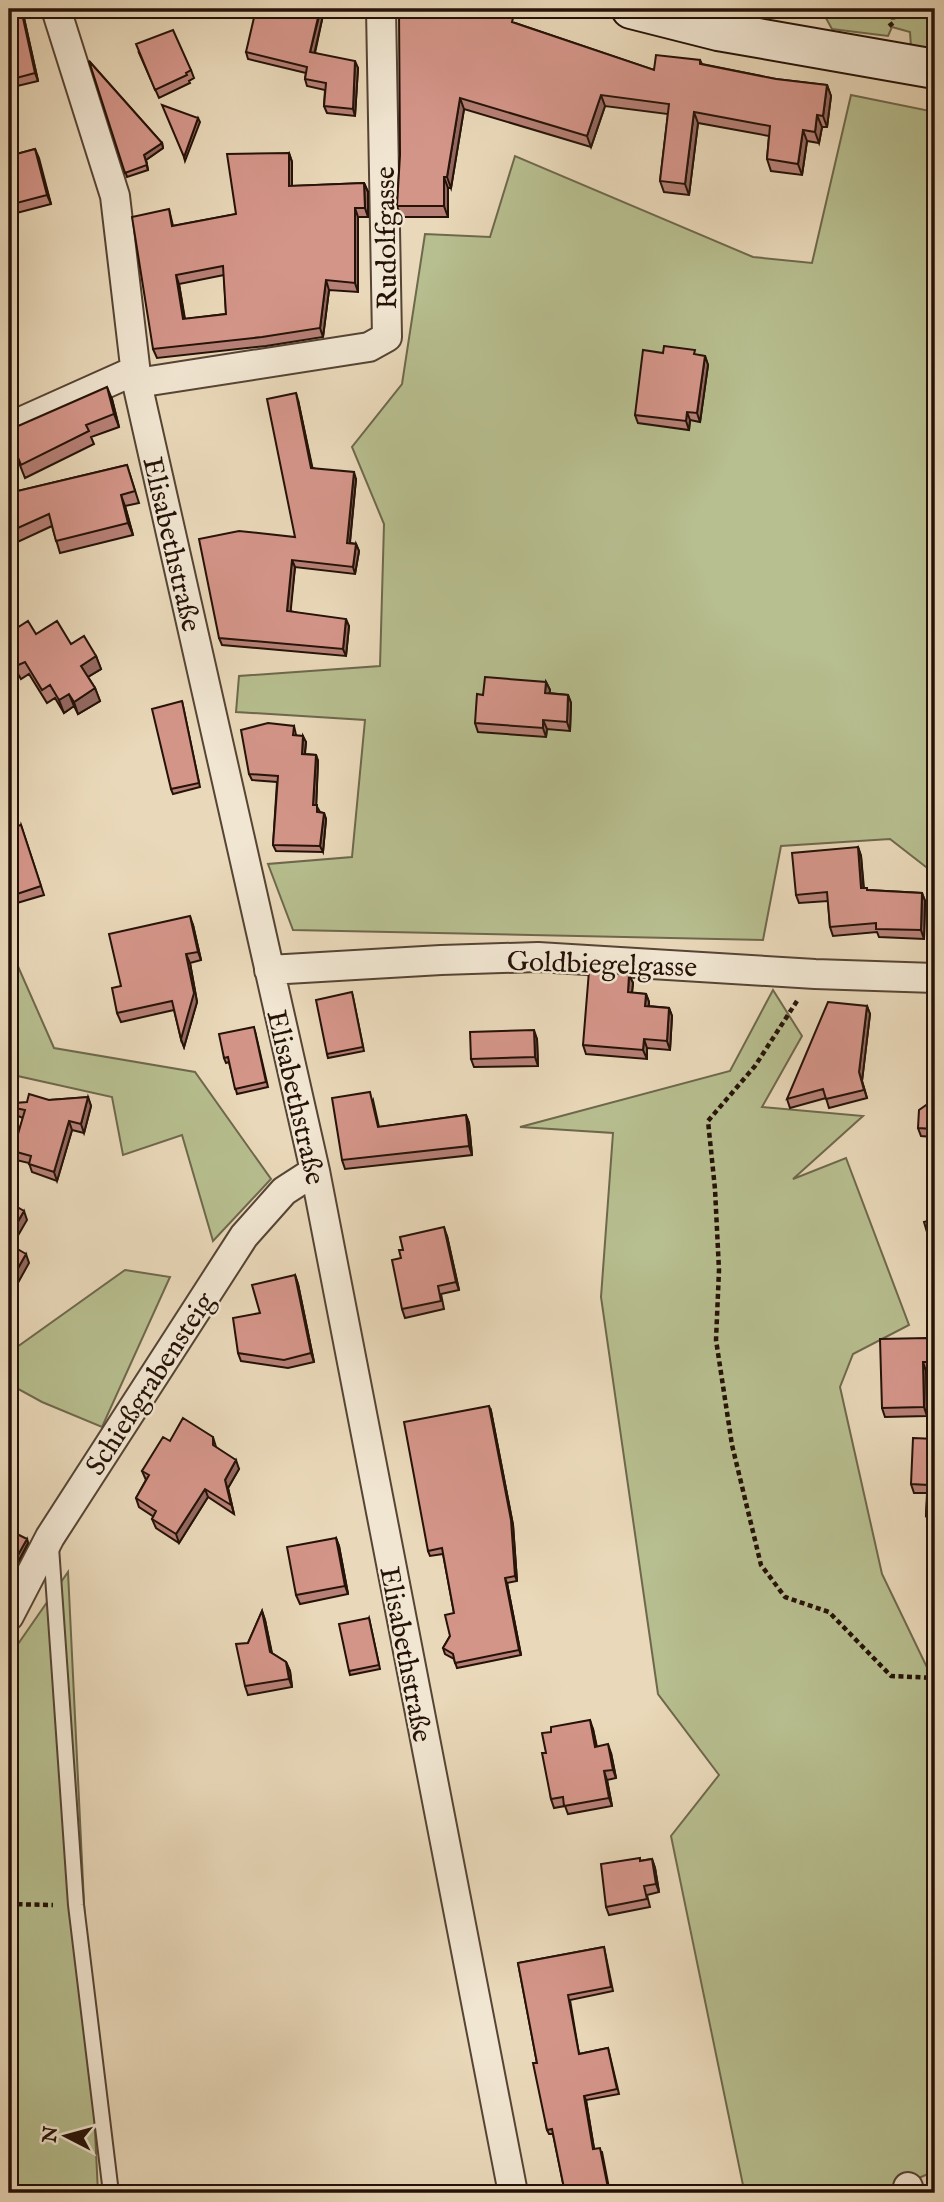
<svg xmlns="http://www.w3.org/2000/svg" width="944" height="2202" viewBox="0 0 944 2202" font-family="'IM FELL English',serif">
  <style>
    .green { fill: #b7be8f; stroke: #6e684c; stroke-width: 2 }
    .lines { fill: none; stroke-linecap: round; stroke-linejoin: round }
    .service-casing { stroke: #564434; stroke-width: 18 }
    .minor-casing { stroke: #564434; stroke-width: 32 }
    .secondary-casing { stroke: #251208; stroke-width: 42 }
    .path { stroke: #251208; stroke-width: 4.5; stroke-dasharray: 5 3.5; stroke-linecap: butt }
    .service { stroke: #f1e6d2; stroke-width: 14 }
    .minor { stroke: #f1e6d2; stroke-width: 28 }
    .secondary { stroke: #f1e6d2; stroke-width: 38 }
    .wall { fill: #b68076; stroke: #251208; stroke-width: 2; fill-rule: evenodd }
    .shaded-wall { fill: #946860; stroke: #251208; stroke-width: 2 }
    .building { fill: #d49589; stroke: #251208; stroke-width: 2; fill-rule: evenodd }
    .labels { text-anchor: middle; stroke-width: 5; stroke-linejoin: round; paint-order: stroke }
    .street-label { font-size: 28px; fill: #251208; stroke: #f1e6d2 }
  </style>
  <rect width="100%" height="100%" fill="#e9d8b9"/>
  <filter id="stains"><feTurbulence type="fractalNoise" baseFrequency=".00286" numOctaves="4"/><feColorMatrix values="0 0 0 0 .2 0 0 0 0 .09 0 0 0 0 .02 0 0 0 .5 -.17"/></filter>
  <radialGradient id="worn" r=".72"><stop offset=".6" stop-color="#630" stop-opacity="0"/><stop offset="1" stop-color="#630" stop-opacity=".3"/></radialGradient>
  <path class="green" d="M821,9H935V50L911,47L910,32L892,27L888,36L832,29Z
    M851,95L935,112V271L931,401L935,404V874L890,839L781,846L763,940L293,930L268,864L352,857L365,720L236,712L239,676L380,666L384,524L352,447L402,384L425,234L490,237L515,156L753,257L812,263Z
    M9,946L54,1048L195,1072L271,1179L213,1241L182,1135L123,1155L112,1097L13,1075L9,1089Z
    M773,990L802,1036L762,1107L863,1116L793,1179L846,1158L909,1325L853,1354L840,1387L882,1574L935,1684V2171L884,2193H757L744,2190L671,1836L719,1775L658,1694L601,1297L613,1133L520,1127L730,1071Z
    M125,1270L170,1277L102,1427L42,1402L9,1384V1341L17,1347Z
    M68,1572L98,2193H9V1657Z"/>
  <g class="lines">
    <g class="service-casing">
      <path id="service" d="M51,1547L76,1905L111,2193"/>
    </g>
    <g class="minor-casing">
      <path id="minor" d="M56,9L115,196L137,383L315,1171L513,2193
        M137,383L369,347L387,337L381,9
        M9,427L134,371
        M269,970L441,960L538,957L815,974L935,978
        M9,1616L50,1537L244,1236L284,1191L315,1171
        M908,2187L910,2193"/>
    </g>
    <g class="secondary-casing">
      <path id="secondary" d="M631,9L718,31L935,69"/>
    </g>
    <path class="path" d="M889,26L893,23V9
      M797,1001L755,1066L708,1121L715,1189L719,1270L716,1340L732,1445L761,1565L785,1597L829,1612L891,1676L935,1678
      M9,1904L53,1905"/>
    <use href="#service" class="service"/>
    <use href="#minor" class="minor"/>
    <use href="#secondary" class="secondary"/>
  </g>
  <path class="wall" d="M9,9H22L38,81L9,88Z
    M323,15L315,53L358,68L355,116L327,113L324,106L325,90L307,86L305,79L306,73L248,59L246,52Z
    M515,23L654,70L700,60L702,64L776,79L827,85L831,96L827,127H822L819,143L807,141L802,175L771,171L767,159L769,136L698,123L689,195L664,192L660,181L668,114L605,106L591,147L464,109L451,188H448V217H401L397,206L400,155Z
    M139,53L191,70L194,78L189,81L190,83L159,98Z
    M89,61L162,143L163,148L146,160L148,170L127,177Z
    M35,149L51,204L9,215V156Z
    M289,153L292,162V186L364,183L368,192V217H358V292L329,290L323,337L266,346L157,358L153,349L169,209L173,226L236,214ZM224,275L226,314L185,319L179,284Z
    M663,353L705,356L708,365L700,422L690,420L689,430L638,423L635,415Z
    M112,399L119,427L91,437L94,444L25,478L9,437Z
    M298,400L312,468L356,479L350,543L356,544L359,551L355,574L295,567L290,611L349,626L346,656L222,645L219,638L295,537Z
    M127,465L139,503L125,506L133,535L60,553L52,526L9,546V493Z
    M9,633L36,634L71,644L96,656L101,669L88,677L95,688L100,701L78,714L74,706L64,713L55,698L47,703L29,674L21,679L9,659Z
    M546,682L550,690L549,693L568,695L571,703L570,731L547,729L546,737L478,732L475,723L483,695Z
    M182,701L200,787L173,794L171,789Z
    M294,726L296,735L306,742L305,754L316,755L318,761L316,805L320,812L324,813L326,819L323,852L276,851L273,845L277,782L252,780L249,774Z
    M21,825L44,895L17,903L9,880Z
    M858,847L861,856L864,888L868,890L922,893L925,901L924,939L879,937L877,932L833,936L830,927L828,901L799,903L796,895Z
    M193,925L201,960L190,963L197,1002L184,1047L181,1039L174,1010L121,1022L117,1013L121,986Z
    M629,975L633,983L632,993L646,994L649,1002V1006L669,1008L672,1016L670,1050L647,1048V1059L586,1054L583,1045Z
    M353,997L364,1051L328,1058L327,1054Z
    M867,1006L870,1014L862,1081L867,1098L829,1108L826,1098L790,1108L787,1099Z
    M255,1031L268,1087L237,1094L229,1062L226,1063L224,1058Z
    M537,1039L538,1066L474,1067L471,1059Z
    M88,1097L91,1106L84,1133L72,1130L57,1181L32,1172L29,1163L16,1160L13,1151L23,1118L18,1116L15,1108L49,1100Z
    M935,1099V1155L931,1146L932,1137L921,1136L918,1128Z
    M373,1100L379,1127L466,1115L469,1123L472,1155L345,1169L342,1160Z
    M447,1236L459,1290L441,1294L444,1309L405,1318L402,1309L401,1258Z
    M295,1275L298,1284L314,1362L288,1368L241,1361L238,1353L260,1313Z
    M930,1346L931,1370L926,1371L927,1416L885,1417L882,1408Z
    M491,1411L513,1525L517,1581L507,1583L521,1655L457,1668L454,1659L445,1654L443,1648L450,1636L454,1613L443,1554L430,1556L428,1551Z
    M213,1437L216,1447L239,1469L228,1488L234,1514L208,1497L179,1543L156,1528L152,1519L154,1517L139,1507L136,1498L146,1480L142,1471L170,1441Z
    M935,1439V1524H930L926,1516L927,1493H914L911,1484Z
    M336,1538L339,1546L348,1594L300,1604L296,1595Z
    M9,1539H27L28,1543L16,1566L9,1562Z
    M262,1611L265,1620L272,1653L286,1662L290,1671L292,1687L248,1695L245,1686L248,1643Z
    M369,1618L380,1669L350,1675L349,1671Z
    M593,1729L597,1747L611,1753L616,1778L607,1780L612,1806L568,1814L565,1806L554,1808L551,1799L546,1753Z
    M652,1859L655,1868L659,1892L647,1895L650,1907L609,1915L606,1907L640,1861Z
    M604,1947L613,1991L570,2000L579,2054L608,2048L619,2094L586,2100L594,2149L602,2152L610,2193H565L553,2134H549L547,2130L537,2063L518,1963Z"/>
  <path class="shaded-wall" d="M21,9H22L38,81L35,73Z
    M321,9L323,15L313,59L310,52Z
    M355,61L358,68L355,116L353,109Z
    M827,85L831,96L827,127L823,116Z
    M601,95L605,106L591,147L587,136Z
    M460,98L464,109L451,188L447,177Z
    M694,112L698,123L689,195L685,184Z
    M817,115L822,127L819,143L815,132Z
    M198,118L200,122L185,161L184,157Z
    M803,130L807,141L802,175L798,164Z
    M162,143L163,148L146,160L148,170L144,155Z
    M35,149L39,158L51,204L47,195Z
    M289,153L292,162V195L289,186Z
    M444,177L448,188V217L444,206Z
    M364,183L368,192V217L365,208Z
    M355,208L358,217V292L355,283Z
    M176,275L179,284L186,328L183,319Z
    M326,280L329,290L323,337L320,328Z
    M705,356L708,365L700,422L697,413Z
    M107,387L112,399L119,427L114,414Z
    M296,393L298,400L314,475L311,468Z
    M687,412L690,420L689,430L686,421Z
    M354,472L356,479L349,550L347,543Z
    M121,495L125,506L133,535L128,523Z
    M356,544L359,551L355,574L353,567Z
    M292,560L295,567L290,618L287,611Z
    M346,619L349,626L346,656L343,649Z
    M96,656L101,669L86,678L81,666Z
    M546,682L550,690L548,702L545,693Z
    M95,688L100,701L78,714L74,702Z
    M69,694L74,706L64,713L59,700Z
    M568,695L571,703L570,731L567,722Z
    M543,720L547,729L546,737L543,728Z
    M303,736L306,742L304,760L302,754Z
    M316,755L318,761L316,811L313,805Z
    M324,813L326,819L323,852L320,846Z
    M858,847L861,856L864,897L861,888Z
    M922,893L925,901L924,939L921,930Z
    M190,916L193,925L201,960L198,952Z
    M186,954L190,963L197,1002L184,1047L181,1039Z
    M629,975L633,983L631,1001L628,992Z
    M646,994L649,1002L648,1014L645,1006Z
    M867,1006L870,1014L862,1081L867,1098L859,1072Z
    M669,1008L672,1016L670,1050L667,1041Z
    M534,1030L537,1039L538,1066L535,1057Z
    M644,1039L647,1048V1059L643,1050Z
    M88,1097L91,1106L84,1133L81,1124Z
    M466,1115L469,1123L472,1155L469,1146Z
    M69,1121L72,1130L57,1181L54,1172Z
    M24,1211L27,1220L9,1251V1237Z
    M444,1227L447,1236L459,1290L456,1282Z
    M26,1254L29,1263L9,1299V1284Z
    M295,1275L298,1284L314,1362L311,1353Z
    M927,1338L930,1346L931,1370L928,1362Z
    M923,1362L926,1371L927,1416L924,1407Z
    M489,1406L491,1411L513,1525L517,1581L515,1576Z
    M236,1460L239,1469L228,1488L234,1514L225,1480Z
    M205,1489L208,1497L179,1543L176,1534Z
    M336,1538L339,1546L348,1594L345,1586Z
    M27,1539L28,1543L16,1566L14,1562Z
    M505,1578L507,1583L521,1655L519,1650Z
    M262,1611L265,1620L273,1660L270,1652Z
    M286,1662L290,1671L292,1687L289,1679Z
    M590,1720L593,1729L598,1755L595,1747Z
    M608,1744L611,1753L616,1778L613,1770Z
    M604,1771L607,1780L612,1806L609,1798Z
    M652,1859L655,1868L659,1892L656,1884Z
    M584,2096L586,2100L595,2154L593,2149Z"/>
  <path class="building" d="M9,9H21L35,73L9,80Z
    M256,9H320L310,52L355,61L353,109L324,106L326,83L305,79L307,67L246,52Z
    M399,9H482L513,18L512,22L654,70L656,55L700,60V64L776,79L827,85L823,116L817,115L815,132L803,130L798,164L767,159L770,126L694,112L685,184L660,181L669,104L601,95L587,136L460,98L447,177H444V206H397L400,155Z
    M173,30L191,70L186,73L187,75L155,90L136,44Z
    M89,61L162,143L144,155L147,165L125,173Z
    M162,105L198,118L184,157Z
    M35,149L47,195L9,205V156Z
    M289,153V186L364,183L365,208H355V283L326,280L320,328L262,337L153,349L132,217L169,209L172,226L236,214L227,154ZM223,266L226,314L183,319L176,275Z
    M664,346L695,350L694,354L705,356L697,413L687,412L686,421L635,415L643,350L663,353Z
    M107,387L114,414L86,425L89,431L21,465L9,436V430Z
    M296,393L311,468L354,472L347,543L356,544L353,567L292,560L287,611L346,619L343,649L219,638L199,539L239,531L295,537L267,399Z
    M127,465L135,491L121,495L128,523L56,541L49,514L9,532V493Z
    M28,621L36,634L57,621L71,644L84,636L96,656L81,666L95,688L74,702L69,694L59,700L50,685L42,690L25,662L16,666L9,654V633Z
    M485,677L546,682L545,693L568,695L567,722L543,720V728L475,723L477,694L483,695Z
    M182,701L199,783L171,789L152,709Z
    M268,723L294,726L293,735L303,736L302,754L316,755L313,805H317V812L324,813L320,846L273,845L278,776L249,774L241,730Z
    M21,825L41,886L14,895L9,880V828Z
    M858,847L861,888H867V890L922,893L921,930L876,929V923L830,927L827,892L796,895L792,853Z
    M190,916L198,952L186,954L194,993L181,1039L172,1001L117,1013L112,988L121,986L109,934Z
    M589,971L629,975L628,992L646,994L645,1006L669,1008L667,1041L644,1039L643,1050L583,1045Z
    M352,992L363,1047L327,1054L316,1000Z
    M828,1002L867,1006L859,1072L864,1090L826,1099L823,1089L787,1099Z
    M254,1027L266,1082L235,1089L228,1057L224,1058L219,1034Z
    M534,1030L535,1057L471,1059L470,1032Z
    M370,1092L378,1127L466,1115L469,1146L342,1160L332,1098Z
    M29,1094L49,1100L88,1097L81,1124L69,1121L54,1172L29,1164L31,1156L13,1151L25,1110L15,1108V1103L27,1102Z
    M935,1099V1147L931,1146L933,1129L918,1128L919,1110Z
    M9,1202L24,1211L9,1237Z
    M935,1219V1259L924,1222Z
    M444,1227L456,1282L438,1286L441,1301L402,1309L392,1260L401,1258L399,1250H403L400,1237Z
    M9,1244L26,1254L9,1284Z
    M295,1275L311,1353L284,1360L238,1353L233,1318L260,1313L252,1285Z
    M927,1338L928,1362H923L924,1407L882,1408L880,1339Z
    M489,1406L511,1520L515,1576L505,1578L519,1650L455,1663L453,1654L443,1648L450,1636L445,1615L454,1613L442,1548L428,1551L404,1422Z
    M183,1418L213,1437V1445L236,1460L225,1480L231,1505L205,1489L176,1534L152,1519L156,1511L136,1498L149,1475L142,1471L163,1437L170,1441Z
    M913,1438L935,1439V1516H926L928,1485L911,1484Z
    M13,1532L27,1539L14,1562L9,1558V1539Z
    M336,1538L345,1586L296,1595L287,1547Z
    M262,1611L270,1652L286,1662L289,1679L245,1686L236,1644L248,1643Z
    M369,1618L379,1665L349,1671L339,1624Z
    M590,1720L595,1747L608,1744L613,1770L604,1771L609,1798L564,1806L563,1797L551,1799L542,1753H546L542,1733L551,1732V1727Z
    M640,1858V1861L652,1859L656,1884L644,1886L647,1899L606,1907L601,1864Z
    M604,1947L611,1987L568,1995L579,2054L608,2048L617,2089L584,2096L593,2149L600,2148L609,2193H565L552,2129L547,2130L533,2063H537L518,1963Z"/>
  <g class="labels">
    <g class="street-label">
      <text transform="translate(385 238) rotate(-91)" y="10">Rudolfgasse</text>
      <text transform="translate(173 544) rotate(77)" y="10">Elisabethstraße</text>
      <text transform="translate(602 963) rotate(2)" y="10">Goldbiegelgasse</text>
      <text transform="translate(297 1097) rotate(77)" y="10">Elisabethstraße</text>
      <text transform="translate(149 1383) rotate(-57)" y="10">Schießgrabensteig</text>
      <text transform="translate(407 1654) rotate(79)" y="10">Elisabethstraße</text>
    </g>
  </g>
  <rect width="944" height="2202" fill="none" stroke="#e9d8b9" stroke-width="35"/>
  <rect x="10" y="10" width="923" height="2181" fill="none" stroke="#251208" stroke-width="3.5"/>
  <rect x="18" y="18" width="909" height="2167" fill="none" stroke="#251208" stroke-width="2"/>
  <g transform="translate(66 2136) rotate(276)" stroke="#f1e6d2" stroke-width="5" paint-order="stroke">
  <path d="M0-5L12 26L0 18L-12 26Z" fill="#251208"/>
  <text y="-10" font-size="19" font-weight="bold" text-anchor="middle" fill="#251208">N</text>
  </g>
  <rect width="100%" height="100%" filter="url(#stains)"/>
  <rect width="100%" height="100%" fill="url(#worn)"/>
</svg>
